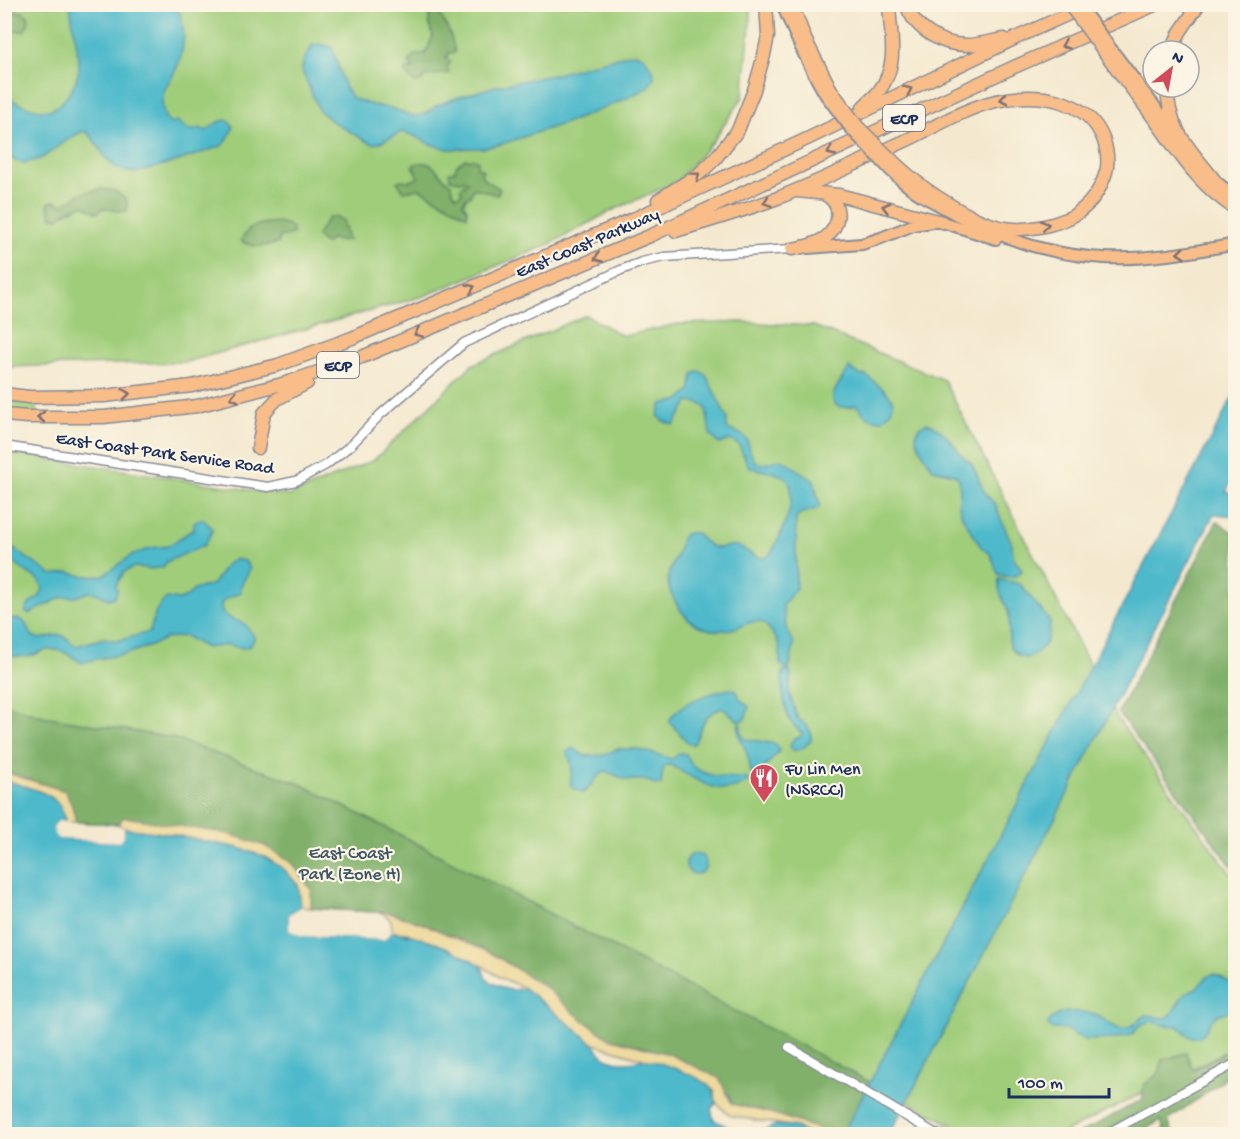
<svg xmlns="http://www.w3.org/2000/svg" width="1240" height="1139" viewBox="0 0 1240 1139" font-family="'Gochi Hand',sans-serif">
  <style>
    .green { fill: #a0cd7a; stroke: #5e7e6c; stroke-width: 1.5 }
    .forest { fill: #80b06a; stroke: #4e7064; stroke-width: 1.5 }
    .sand { fill: #eeda9e; stroke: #84847e; stroke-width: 1.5 }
    .water { fill: #4eb9cb; stroke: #347494; stroke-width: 1.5 }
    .pier { fill: #f4e9cf }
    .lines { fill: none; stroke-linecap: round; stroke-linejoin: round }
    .minor-casing { stroke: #888c96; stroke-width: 11 }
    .major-casing { stroke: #888c96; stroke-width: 14 }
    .highway-casing { stroke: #888c96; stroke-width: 15 }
    .minor { stroke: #fff; stroke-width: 8 }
    .major { stroke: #f8bd89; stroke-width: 10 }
    .highway { stroke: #f8bd89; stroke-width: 12 }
    .major-bridge-casing { stroke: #888c96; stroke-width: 14; stroke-linecap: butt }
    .highway-bridge-casing { stroke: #888c96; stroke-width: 15; stroke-linecap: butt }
    .major-bridge { stroke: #f8bd89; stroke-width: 10 }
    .highway-bridge { stroke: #f8bd89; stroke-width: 12 }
    .oneway { stroke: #7e6f71 }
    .labels { text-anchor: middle; stroke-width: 4.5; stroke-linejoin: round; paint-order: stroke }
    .shield { fill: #fcf5e5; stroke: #5e6a86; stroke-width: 1.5 }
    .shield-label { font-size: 16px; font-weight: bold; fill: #1b2f5e }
    .street-label { font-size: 18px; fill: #1b2f5e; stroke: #fcf5e5 }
    .poi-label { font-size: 18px; fill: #1b2f5e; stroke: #fcf5e5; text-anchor: start }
    .park-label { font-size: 18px; fill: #3c5665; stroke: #fcf5e5 }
  </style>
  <rect width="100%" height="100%" fill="#fcf5e5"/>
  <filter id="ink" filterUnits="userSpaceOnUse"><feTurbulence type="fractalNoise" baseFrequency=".0167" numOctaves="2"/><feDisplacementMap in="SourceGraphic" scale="12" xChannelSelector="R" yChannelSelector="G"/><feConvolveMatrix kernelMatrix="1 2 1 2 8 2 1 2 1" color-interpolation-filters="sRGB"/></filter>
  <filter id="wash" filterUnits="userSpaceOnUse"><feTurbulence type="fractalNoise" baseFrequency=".008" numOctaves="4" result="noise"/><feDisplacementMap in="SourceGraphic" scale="24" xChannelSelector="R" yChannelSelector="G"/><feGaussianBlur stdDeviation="1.35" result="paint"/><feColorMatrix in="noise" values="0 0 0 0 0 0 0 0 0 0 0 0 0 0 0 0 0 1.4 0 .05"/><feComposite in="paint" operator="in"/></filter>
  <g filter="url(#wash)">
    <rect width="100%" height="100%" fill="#f4e9cf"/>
    <path class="green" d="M4,5H752L743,97L713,141L677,182L611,211L550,244L424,296L186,362L5,367Z
      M586,315L623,336L678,324L742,322L814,326L944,380L1117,718L1235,879V1047L1061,1134L960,1129L870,1082L575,1014L390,913L311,908V888L124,817L118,824L76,822L72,806L65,791L5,772L4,452L289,496L374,460L472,365Z
      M5,400L34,404L38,415L5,410Z"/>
    <path class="forest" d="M4,5H14L9,13L12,14L16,11C30,13 32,20 24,31L5,30Z
      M433,8C446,20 452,36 455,53H449L446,59L451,62L447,66L449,73L426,76L421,82L415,83L404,73L406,69H413L409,63L414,55L424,54L428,48L433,35C428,24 427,18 433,8Z
      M465,159H474L478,161L477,167L483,170L481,174L484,179L500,189L497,195L478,189H473L471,195L466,198L463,203L467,209V216L420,189L404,191L397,182L400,180L410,181L418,178L413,165C433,155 439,177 452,185L453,192L457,196L462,193L460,188L468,182L465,180L460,181L450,179L449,172L455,171L456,166Z
      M101,189L115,191L127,200V211H117L103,208L98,213L83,205L64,213L59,218L52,217L48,206L50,202L54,201L63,205L79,194Z
      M334,217L343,220L348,240L337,241L331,238L326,244L321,242L317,235L328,218Z
      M279,222L288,225L292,228L293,234L279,237V243C265,247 253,248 241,241C249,223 261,224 279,222Z
      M1217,521L1235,534V871L1118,712Z
      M4,704L43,716L173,738L300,784L412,841L870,1082L845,1129L824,1131L774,1114L732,1104L728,1094L669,1054L608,1038L575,1014L545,987L491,953L421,923L390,913L311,908V888L292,863L265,846L124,817L118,824L76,822L72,806L65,791L5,772Z
      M1235,1047V1072L1168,1120L1173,1134H1165L1161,1120L1137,1134H1079L1143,1099V1086L1159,1073L1162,1060L1186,1053L1193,1070Z
      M925,1122L948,1126L965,1134H914Z"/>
    <path class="sand" d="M4,772L65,791L72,806L76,822H65L64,813L38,791L5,780Z
      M124,817L229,834L265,846L292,863L311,889V908L301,907L298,884L169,834L124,828L118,824Z
      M381,912L390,913L421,923L491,953L545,987L575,1014L608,1038L669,1054L719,1078L732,1104L774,1114L824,1131L845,1129L839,1134H807L796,1127L731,1116L716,1103L714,1090L676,1069L594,1044L524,988L501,978L481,965L407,933L392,932L391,920Z"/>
    <path class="water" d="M70,5H177C183,20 186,38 181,55C178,70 171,77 165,89C161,99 161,117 171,124L177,121C184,127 190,134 199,128L206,131L218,122L226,120L231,123L233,128L226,142L221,146L181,160L136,173C107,172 104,150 87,132H81L69,139L42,158L25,163L18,162L5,155V95C13,102 37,112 49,110C64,107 79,81 79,66C79,60 77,53 77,47C74,33 72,19 70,5Z
      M318,44L332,47L345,88L352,98L369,104L394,109L409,115L416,116L425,114L436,106L459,97L500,85L553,75L633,53H636L644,57L653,70L654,77L649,86L641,91L623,100L577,119L502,144L484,148L448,149L430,144L412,135L402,132L381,142L373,144L366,141L333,122L319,110L303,73L302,67L304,60L313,45Z
      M849,368L862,376L866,375C879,388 909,399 882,420C874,420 863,417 860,408L855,405C850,408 846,408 841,407C821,403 844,377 849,368Z
      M700,371L706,375L727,418V429L739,433L747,439L750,451L755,462L763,464L782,459L814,481L820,506C814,514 803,509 796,517V588L783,605L786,627L794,643L789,671L780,664C780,647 781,644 770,630C768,628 766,625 763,623C755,618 741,627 732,629C713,633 695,628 682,612C675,602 665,587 669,574C671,567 675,560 678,552C681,540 680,530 697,533C702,539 706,545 714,547C722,550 729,544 737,546C747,548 755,561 766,557C774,554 786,521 789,512C791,504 793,488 788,480C782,472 759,471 749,467L739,445L730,440L719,444L710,434L706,408L699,403L688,402L674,425L663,421L658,415L662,404L677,401L690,392L693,374Z
      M1235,393V474L1226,492L1235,494V516L1214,514L890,1134H839L845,1129Z
      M927,423C944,428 955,447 966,460L970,461C979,474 981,495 995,503L997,510L1012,544L1013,557L1022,570C1016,580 1007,577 998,574L991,555L981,547L962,516L959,505L960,493L959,479L954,474L933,469C925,456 903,430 927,423Z
      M203,519L213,529L205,545L166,562L164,567L151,569L134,567L124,572L116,585L117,591L115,597L109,599L96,593L89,592L76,597H62L29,614L25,612C30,598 36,603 41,594C49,580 27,574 19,567C14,563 9,558 5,553V543L52,575L69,572L83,576H102L132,555L151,548L168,546L194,529V522Z
      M234,559L245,561L250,569L241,586V592L224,600L221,605L222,612L227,617L245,624L254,636V640L250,646L243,648L228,645L206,648L185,636L166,638L153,645L126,654L97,659L82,663C71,656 60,647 46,650C42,651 37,654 33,655C23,658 14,657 5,654V620C9,619 14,618 19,619C30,622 25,634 37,638C45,641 53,634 61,635C66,636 72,643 76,646L104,638L117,641L150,632C153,620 156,606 167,598L179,600L185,598L194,590L213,584L226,565Z
      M999,579L1020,584L1050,621C1050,639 1044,651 1027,658C999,653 1013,628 1008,611C1004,599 997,593 999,579Z
      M783,671L791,673L789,692L797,717L806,725L811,732V741C805,746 801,752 792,750L790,746L793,739L800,737L802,733C797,729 792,725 789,719C784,707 781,684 783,671Z
      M730,689L736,690L740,699L749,707L745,719L740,722L722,708C701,716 703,726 694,744H689L669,721C678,703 711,692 730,689Z
      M739,724L741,725V733L745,739L776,744L780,750L777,754L759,773H751C750,768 750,763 748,758C746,745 735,737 739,724Z
      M573,748L585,756L606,755L616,749H637L672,759L680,753L686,754C693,778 725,778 746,778L748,782C742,785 737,788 730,789C711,791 687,775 671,765H666L663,769L661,785H656L648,781L642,780H627L605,771C594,776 592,788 582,793L573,788L570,784C573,773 572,762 567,752Z
      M4,780C21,786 41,789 55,800C61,805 64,814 65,822L58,821L53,826L58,839L119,842L124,837V828L169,834L239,848L263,856L284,869L298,885L301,907L289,914V929L301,936L384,940L392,932C425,935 453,950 481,965L486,979C499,987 509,993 524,988L594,1044C600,1056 611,1063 625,1062C633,1062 640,1059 648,1060C663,1063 703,1077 712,1089C715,1093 715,1098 716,1103L711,1109L714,1120L734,1130L758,1134L776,1125L796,1127L807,1134H5Z
      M686 864a10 10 0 1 1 20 0a10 10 0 1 1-20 0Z
      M1213,974C1222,975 1227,983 1235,985V1012C1229,1012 1221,1012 1216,1016C1205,1024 1208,1040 1190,1037L1178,1026L1164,1025L1150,1021L1141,1025L1131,1035L1115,1039L1084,1040L1065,1029H1052L1048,1026V1023C1059,1008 1086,1009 1101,1018C1107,1021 1114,1029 1122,1029C1131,1030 1139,1018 1147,1015L1163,1018L1169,1017L1185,993L1196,988L1207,977Z"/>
    <path class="pier" d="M58,821L68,822L66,824H59L56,827V833L60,836L118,839L121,836V826L124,828V837L119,842L58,839L54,834L53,826Z
      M301,907H304L303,909L292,915V928L302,933L383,937L392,929V932L384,940L301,936L289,930V914Z"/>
  </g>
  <g filter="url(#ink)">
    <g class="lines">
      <g class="minor-casing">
        <path id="minor" d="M4,446L268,487L296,481L326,465L351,445L381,414L464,343L621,270L642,262L664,257L792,249
          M789,1047L936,1134
          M1106,1134L1236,1063"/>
      </g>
      <g class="major-casing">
        <path id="major" d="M782,4C795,36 808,65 825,94
          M1112,50L1178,137
          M891,171C898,177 904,184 912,189C919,195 928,199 935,203C986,233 1044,255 1104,258C1148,260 1192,252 1236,244
          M1210,177L1236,197
          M808,248L862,244L881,238L913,225L932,222H942L996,239"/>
      </g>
      <g class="highway-casing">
        <path id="highway" d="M792,4L805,39L831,90
          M906,4C914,29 941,45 966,45C978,45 992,41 1004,39
          M1171,51L1180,32L1199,4
          M1106,54C1124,79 1143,103 1161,128C1182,158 1203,189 1236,209
          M1167,87C1168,130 1191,150 1216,182
          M863,107C868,102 874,97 879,91C900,63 890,35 889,4
          M797,191L839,195L942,222
          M658,200L699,174L714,160L738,130L754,90L764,55L768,36L766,4
          M676,231C709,221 743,211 775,199C816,183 856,164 896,145C929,131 961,109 996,101C1036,92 1088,97 1104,141C1107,151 1109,162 1106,172C1100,192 1089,207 1071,217C1054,225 1032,230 1013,229C977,227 925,191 899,167
          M792,249C803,247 815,245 825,238C840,226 844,204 824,194
          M4,394L29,397L104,396L192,386L278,365L352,338L631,220L807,139L1022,35L1091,4
          M4,415L28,417H104L197,406L286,383L362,357L652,235L1014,67L1157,4
          M258,448L264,413L277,399L307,383"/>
      </g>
      <use href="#minor" class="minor"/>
      <use href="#major" class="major"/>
      <use href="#highway" class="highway"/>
      <g class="major-bridge-casing">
        <path id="major-bridge" d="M1078,4L1112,50
          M825,94L851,129L891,171"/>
      </g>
      <g class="highway-bridge-casing">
        <path id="highway-bridge" d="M1069,4L1106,54
          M831,90L857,126L899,167"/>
      </g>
      <use href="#major-bridge" class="major-bridge"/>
      <use href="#highway-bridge" class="highway-bridge"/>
    </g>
    <defs><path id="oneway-chevron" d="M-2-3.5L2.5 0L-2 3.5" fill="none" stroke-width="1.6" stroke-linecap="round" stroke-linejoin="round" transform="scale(1.5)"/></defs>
    <g class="oneway">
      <use href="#oneway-chevron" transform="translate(1065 45) rotate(157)"/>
      <use href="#oneway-chevron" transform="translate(908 90) rotate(-26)"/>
      <use href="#oneway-chevron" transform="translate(1004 99) rotate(170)"/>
      <use href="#oneway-chevron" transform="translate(831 152) rotate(155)"/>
      <use href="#oneway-chevron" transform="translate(696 176) rotate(-37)"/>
      <use href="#oneway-chevron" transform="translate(767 202) rotate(161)"/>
      <use href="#oneway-chevron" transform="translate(886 207) rotate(-165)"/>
      <use href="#oneway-chevron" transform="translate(1045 225) rotate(-13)"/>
      <use href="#oneway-chevron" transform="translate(1181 253) rotate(174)"/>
      <use href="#oneway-chevron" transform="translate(598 258) rotate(157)"/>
      <use href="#oneway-chevron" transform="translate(471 288) rotate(-23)"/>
      <use href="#oneway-chevron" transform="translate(418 333) rotate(157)"/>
      <use href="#oneway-chevron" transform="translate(126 394) rotate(-6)"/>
      <use href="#oneway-chevron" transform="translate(234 397) rotate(165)"/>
      <use href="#oneway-chevron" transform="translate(41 417) rotate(180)"/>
    </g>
  </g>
  <defs>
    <g id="restaurant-pin" transform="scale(1.5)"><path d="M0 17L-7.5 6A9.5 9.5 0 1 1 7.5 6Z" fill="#d1495b" stroke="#fcf5e5"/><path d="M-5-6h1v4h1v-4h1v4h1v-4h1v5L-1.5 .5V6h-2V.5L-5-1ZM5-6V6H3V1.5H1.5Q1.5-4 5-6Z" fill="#fff"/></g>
  </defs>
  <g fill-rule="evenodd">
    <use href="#restaurant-pin" x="764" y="778"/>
  </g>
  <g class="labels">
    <g class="shield">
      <rect x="883" y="105" width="42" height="26" rx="4.5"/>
      <rect x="317" y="352" width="42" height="26" rx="4.5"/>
    </g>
    <g class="shield-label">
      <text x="904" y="124">ECP</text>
      <text x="338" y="371">ECP</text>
    </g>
    <g class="street-label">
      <text transform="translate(587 242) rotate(-23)" y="6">East Coast Parkway</text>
      <text transform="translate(165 452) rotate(8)" y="6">East Coast Park Service Road</text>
    </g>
    <g class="poi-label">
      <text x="785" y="774">Fu Lin Men<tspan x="785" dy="21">(NSRCC)</tspan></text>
    </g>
    <g class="park-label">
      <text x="350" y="858">East Coast<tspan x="350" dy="21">Park (Zone H)</tspan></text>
    </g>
  </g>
  <rect width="1240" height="1139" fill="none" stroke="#fcf5e5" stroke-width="24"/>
  <g transform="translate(1171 69) rotate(31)"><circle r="28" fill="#fcf5e5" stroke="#a2a6af" stroke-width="1.5"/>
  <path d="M0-4.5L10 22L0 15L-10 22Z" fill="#d1495b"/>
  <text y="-9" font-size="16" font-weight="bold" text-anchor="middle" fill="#1b2f5e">N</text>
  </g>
  <path d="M1009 1088v9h100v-9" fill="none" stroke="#1b2f5e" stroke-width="3"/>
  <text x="1018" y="1088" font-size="18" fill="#1b2f5e" stroke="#fcf5e5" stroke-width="4.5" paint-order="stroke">100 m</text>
</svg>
